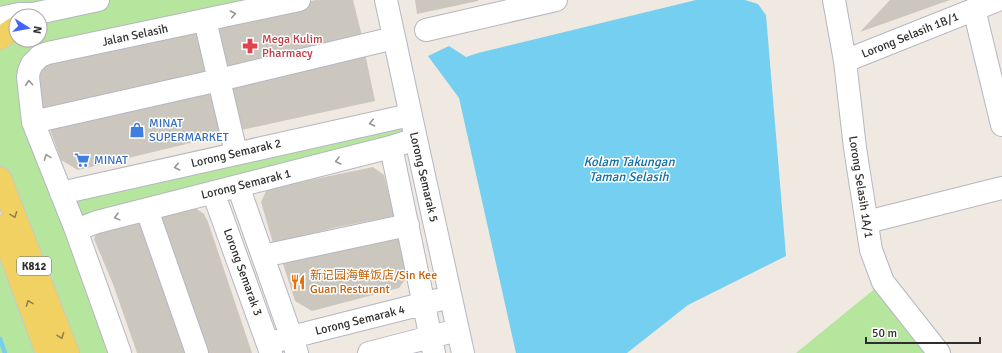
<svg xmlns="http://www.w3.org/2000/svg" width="1002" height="353" viewBox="0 0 1002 353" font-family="Signika,'Noto Sans SC',sans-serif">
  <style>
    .green { fill: #b6e59e }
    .water { fill: #75cff0 }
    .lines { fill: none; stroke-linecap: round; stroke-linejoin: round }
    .stream { stroke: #75cff0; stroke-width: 4.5 }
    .building { fill: #cbc7bf }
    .minor-casing { stroke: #b4b7c1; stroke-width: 24 }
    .major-casing { stroke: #c9c9c9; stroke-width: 24 }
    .minor { stroke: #fff; stroke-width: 22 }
    .major { stroke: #f2d163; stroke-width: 22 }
    .oneway { stroke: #969696 }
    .oneway2 { stroke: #908048 }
    .labels { text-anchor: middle; stroke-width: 3; stroke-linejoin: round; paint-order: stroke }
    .shield { fill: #fff; stroke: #6d6d6d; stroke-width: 1 }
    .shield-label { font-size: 11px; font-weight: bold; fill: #2e2e2e }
    .street-label { font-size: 12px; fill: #2e2e2e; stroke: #fff }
    .health-label { font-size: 12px; fill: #be3a42; stroke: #fff; text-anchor: start }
    .shop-label { font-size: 12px; fill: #366cbe; stroke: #fff; text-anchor: start }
    .food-label { font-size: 12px; fill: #c56008; stroke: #fff; text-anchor: start }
    .water-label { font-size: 13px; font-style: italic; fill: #0d6fa3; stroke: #fff }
  </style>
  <rect width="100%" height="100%" fill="#efe9e1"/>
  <path class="green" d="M0,0H85L0,18Z
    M98,0H299L32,64L61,193L410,115L416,139L76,230L120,353H69L0,178V32L16,40H40V16Z
    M0,226L47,353H0Z
    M883,282L939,353H796Z"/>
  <path class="water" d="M696,0H745L758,4L766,15L786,256L688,305L627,353H516L459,98L428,56L449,46L466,57L478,53Z"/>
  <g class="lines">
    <path class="stream" d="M0,339L5,353"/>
  </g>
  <path class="building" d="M316,0H353L363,40L224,71L213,23Z
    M415,0H478V1L417,14Z
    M890,0H950L860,32Z
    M199,26L210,74L43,112L38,74L49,60Z
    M365,53L375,101L237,131L226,83Z
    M214,87L224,135L78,170L61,160L48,124Z
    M373,167L384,175L394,216L338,227L273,243L261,202L267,189Z
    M192,206L204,214L208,222L252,353H201L153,215Z
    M141,218L189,353H137L113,284L94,239L100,226Z
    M398,234L407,277L399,288L312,311L295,301L282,261Z"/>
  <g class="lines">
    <g class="minor-casing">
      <path id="minor" d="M386,0L416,139L463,353
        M834,0L845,61L855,148L871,250L883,282L939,353
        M974,9L1002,125
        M0,18L19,14H33L98,0
        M205,20L236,153
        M426,30L556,0
        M845,61L998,0
        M33,122L219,80L394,38
        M391,147L434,353
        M238,186L297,353
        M213,192L271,353
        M61,193L410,115
        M147,210L197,353
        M867,222L1002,188
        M76,230L97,222L391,147L416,139
        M263,256L408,225
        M268,343L438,300
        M120,353L76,230L33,122L28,77L29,71L32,64L40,56L48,53L299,0
        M369,353L446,333"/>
    </g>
    <g class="major-casing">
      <path id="major" d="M0,38L15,28
        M0,178L68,353
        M0,226L47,353"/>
    </g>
    <use href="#minor" class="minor"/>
    <use href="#major" class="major"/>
  </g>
  <defs><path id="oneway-chevron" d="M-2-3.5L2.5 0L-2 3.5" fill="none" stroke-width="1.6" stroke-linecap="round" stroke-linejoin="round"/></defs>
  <g class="oneway">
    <use href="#oneway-chevron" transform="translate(233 14) rotate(-12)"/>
    <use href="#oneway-chevron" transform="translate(29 83) rotate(-95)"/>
    <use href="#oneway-chevron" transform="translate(372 123) rotate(168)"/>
    <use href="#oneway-chevron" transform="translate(47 157) rotate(-111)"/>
    <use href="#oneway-chevron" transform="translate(338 161) rotate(166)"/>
    <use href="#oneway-chevron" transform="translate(177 167) rotate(167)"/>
    <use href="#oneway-chevron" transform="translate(117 217) rotate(165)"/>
  </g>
  <g class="oneway2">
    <use href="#oneway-chevron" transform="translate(14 215) rotate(69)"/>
    <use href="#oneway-chevron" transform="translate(29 303) rotate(-110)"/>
    <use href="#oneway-chevron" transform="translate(61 336) rotate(69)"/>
  </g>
  <defs>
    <g id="pharmacy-bare" transform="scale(1.2)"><path d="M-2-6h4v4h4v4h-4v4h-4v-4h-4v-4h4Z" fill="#e0444e" stroke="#fff" stroke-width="2.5" paint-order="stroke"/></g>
    <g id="shop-bare" transform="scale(1.2)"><path d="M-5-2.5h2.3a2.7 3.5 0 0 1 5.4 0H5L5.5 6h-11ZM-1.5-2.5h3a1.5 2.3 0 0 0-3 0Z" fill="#3f7fe0" stroke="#fff" stroke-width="2.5" paint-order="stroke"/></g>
    <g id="supermarket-bare" transform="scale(1.2)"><path d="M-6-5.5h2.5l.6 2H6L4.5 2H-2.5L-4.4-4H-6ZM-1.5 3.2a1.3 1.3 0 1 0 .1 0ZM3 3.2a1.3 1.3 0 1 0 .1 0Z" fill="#3f7fe0" stroke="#fff" stroke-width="2.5" paint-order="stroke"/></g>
    <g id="restaurant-bare" transform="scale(1.2)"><path d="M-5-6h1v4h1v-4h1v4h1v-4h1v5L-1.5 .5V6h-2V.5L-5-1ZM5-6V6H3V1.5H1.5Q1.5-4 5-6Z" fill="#e8710a" stroke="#fff" stroke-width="2.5" paint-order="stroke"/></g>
  </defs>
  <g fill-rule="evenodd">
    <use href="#pharmacy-bare" x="250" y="46"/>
    <use href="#shop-bare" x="137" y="130"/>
    <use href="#supermarket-bare" x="82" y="160"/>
    <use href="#restaurant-bare" x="298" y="282"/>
  </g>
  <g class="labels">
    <rect class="shield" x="17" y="257" width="34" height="18" rx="3"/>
    <g class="shield-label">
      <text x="34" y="270">K812</text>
    </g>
    <g class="street-label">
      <text transform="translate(135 35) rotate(-12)" y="4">Jalan Selasih</text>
      <text transform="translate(910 35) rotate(-22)" y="4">Lorong Selasih 1B/1</text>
      <text transform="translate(236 153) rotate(-13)" y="4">Lorong Semarak 2</text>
      <text transform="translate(424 177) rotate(77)" y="4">Lorong Semarak 5</text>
      <text transform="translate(246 184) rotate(-14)" y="4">Lorong Semarak 1</text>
      <text transform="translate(861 187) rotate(81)" y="4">Lorong Selasih 1A/1</text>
      <text transform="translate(243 272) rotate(70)" y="4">Lorong Semarak 3</text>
      <text transform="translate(360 320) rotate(-14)" y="4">Lorong Semarak 4</text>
    </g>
    <g class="health-label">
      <text x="262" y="43">Mega Kulim<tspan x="262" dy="14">Pharmacy</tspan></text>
    </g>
    <g class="shop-label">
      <text x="149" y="127">MINAT<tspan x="149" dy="14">SUPERMARKET</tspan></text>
      <text x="94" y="164">MINAT</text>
    </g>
    <g class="food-label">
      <text x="310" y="279">新记园海鲜饭店/Sin Kee<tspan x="310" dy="14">Guan Resturant</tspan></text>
    </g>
    <g class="water-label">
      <text x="629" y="166">Kolam Takungan<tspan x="629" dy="15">Taman Selasih</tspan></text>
    </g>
  </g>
  <g transform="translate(28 28) rotate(101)"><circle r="19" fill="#ffffff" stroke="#ababab"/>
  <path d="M0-3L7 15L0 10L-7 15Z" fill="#4264fb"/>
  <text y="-6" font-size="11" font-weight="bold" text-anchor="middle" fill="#2e2e2e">N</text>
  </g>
  <path d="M866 337v6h114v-6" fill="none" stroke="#2e2e2e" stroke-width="2"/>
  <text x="872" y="337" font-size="12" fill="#2e2e2e" stroke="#ffffff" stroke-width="3" paint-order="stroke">50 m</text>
</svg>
